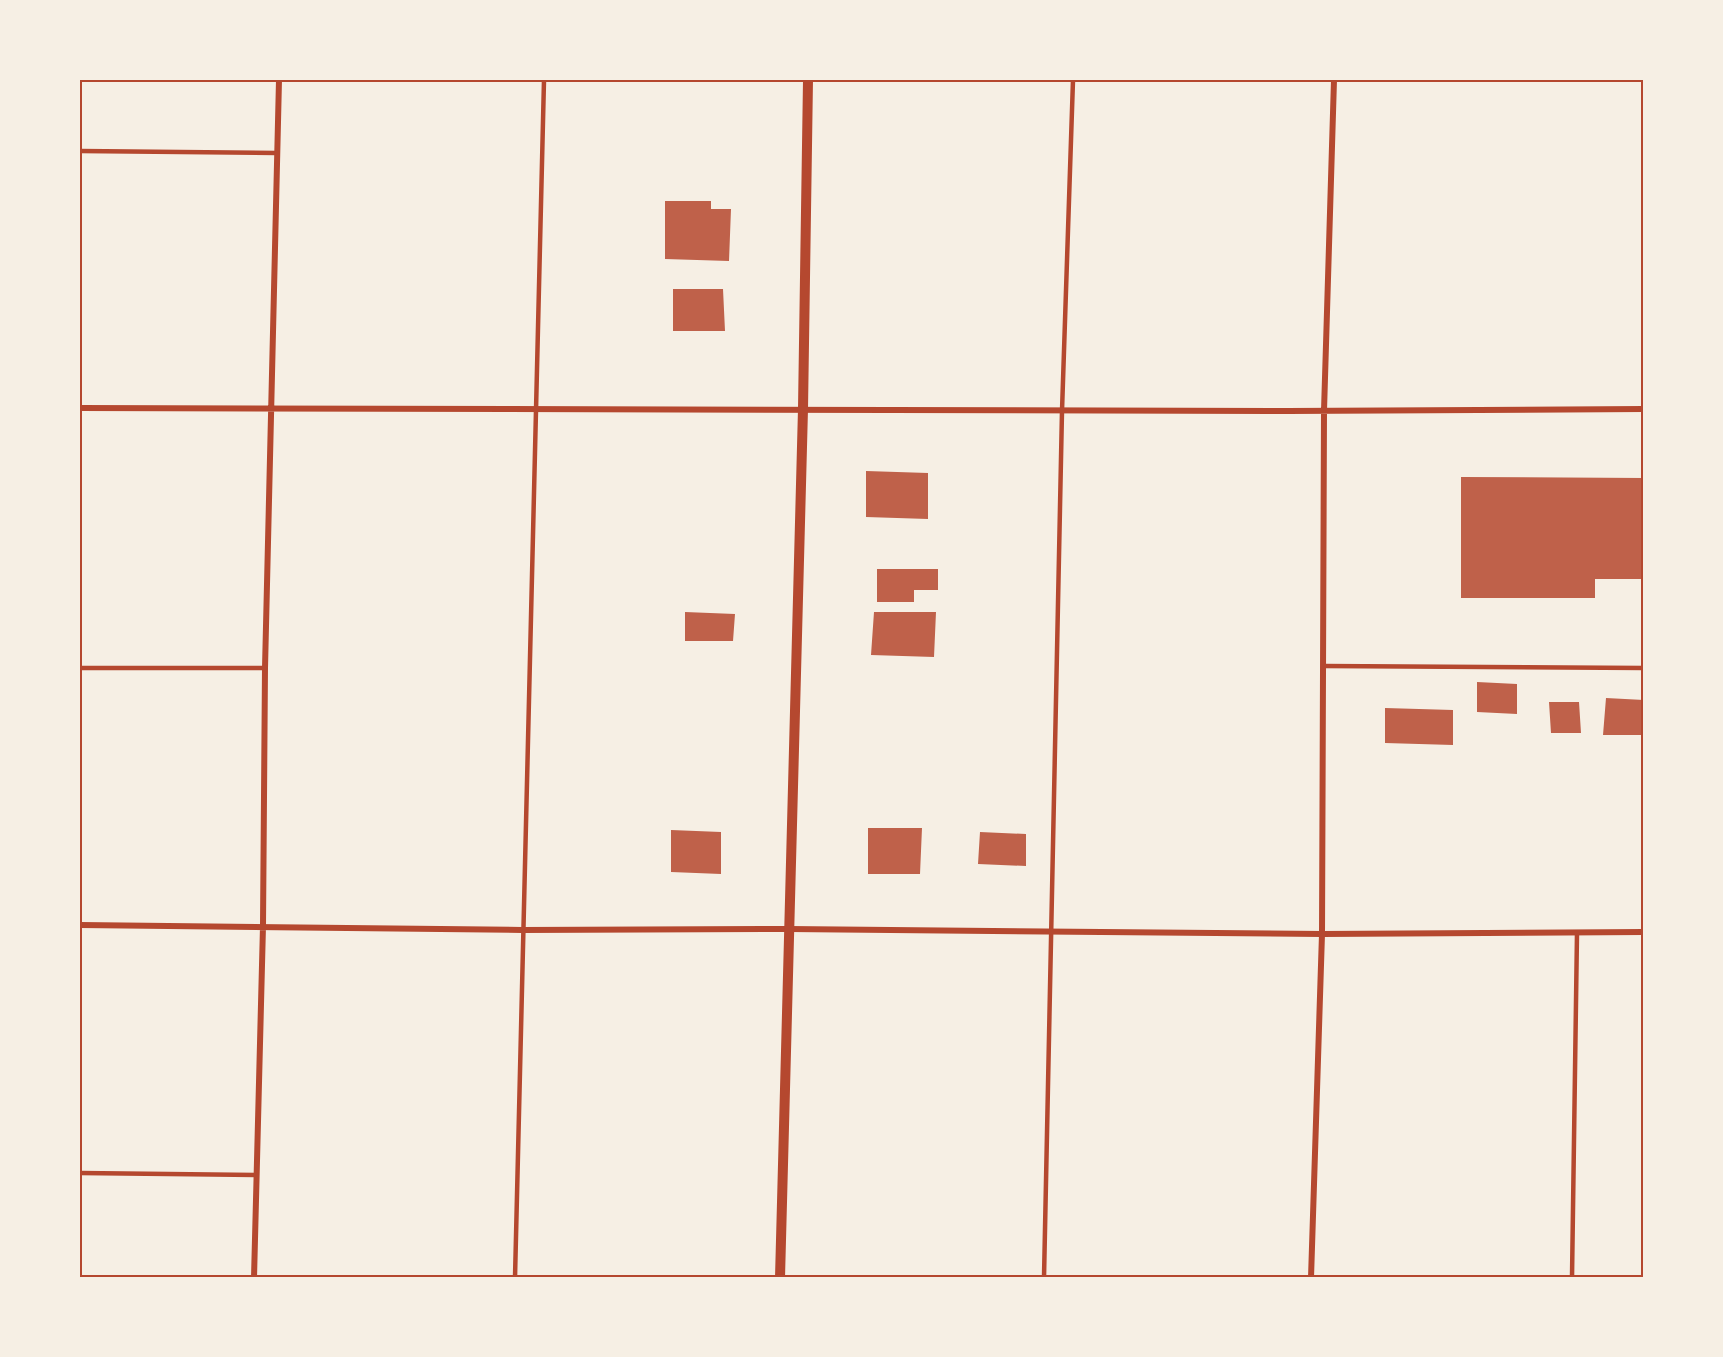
<svg xmlns="http://www.w3.org/2000/svg" width="1723" height="1357" viewBox="0 0 1723 1357" font-family="Poppins,sans-serif">
  <style>
    .building { fill: #bf614a }
    .lines { fill: none; stroke-linecap: round; stroke-linejoin: round }
    .service { stroke: #b5482f; stroke-width: 4.5 }
    .minor { stroke: #b5482f; stroke-width: 6 }
    .tertiary { stroke: #b5482f; stroke-width: 10 }
    .neatline { fill: none; stroke: #b5482f; stroke-width: 2 }
  </style>
  <rect width="100%" height="100%" fill="#f6efe4"/>
  <path class="building" d="M665,201H711V209H731L729,261L665,259Z
    M673,289H723L725,331H673Z
    M866,471L928,473V519L866,517Z
    M1461,477L1644,478V579H1595V598H1461Z
    M877,569H938V590H914V602H877Z
    M685,612L735,614L733,641H685Z
    M874,612H936L934,657L871,655Z
    M1477,682L1517,684V714L1477,712Z
    M1606,698L1644,700L1641,735H1603Z
    M1549,702H1579L1581,733H1551Z
    M1385,708L1453,710V745L1385,743Z
    M868,828H922L920,874H868Z
    M671,830L721,832V874L671,872Z
    M980,832L1026,834V866L978,864Z"/>
  <g class="lines">
    <path class="service" d="M80,151L277,153
      M1324,666L1644,668
      M80,668H265
      M80,1173L256,1175
      M515,1278C523,878 536,479 544,80
      M1044,1278L1062,411L1073,80
      M1572,1278L1577,933"/>
    <path class="minor" d="M80,408L1288,411L1644,409
      M80,925L522,930L789,929L1322,934L1644,932
      M254,1278L263,926L265,668L279,80
      M1311,1278L1322,934L1324,411L1334,80"/>
    <path class="tertiary" d="M780,1278L803,409L808,80"/>
  </g>
  <rect width="1723" height="1357" fill="none" stroke="#f6efe4" stroke-width="162"/>
  <rect x="81" y="81" width="1561" height="1195" class="neatline"/>
</svg>
